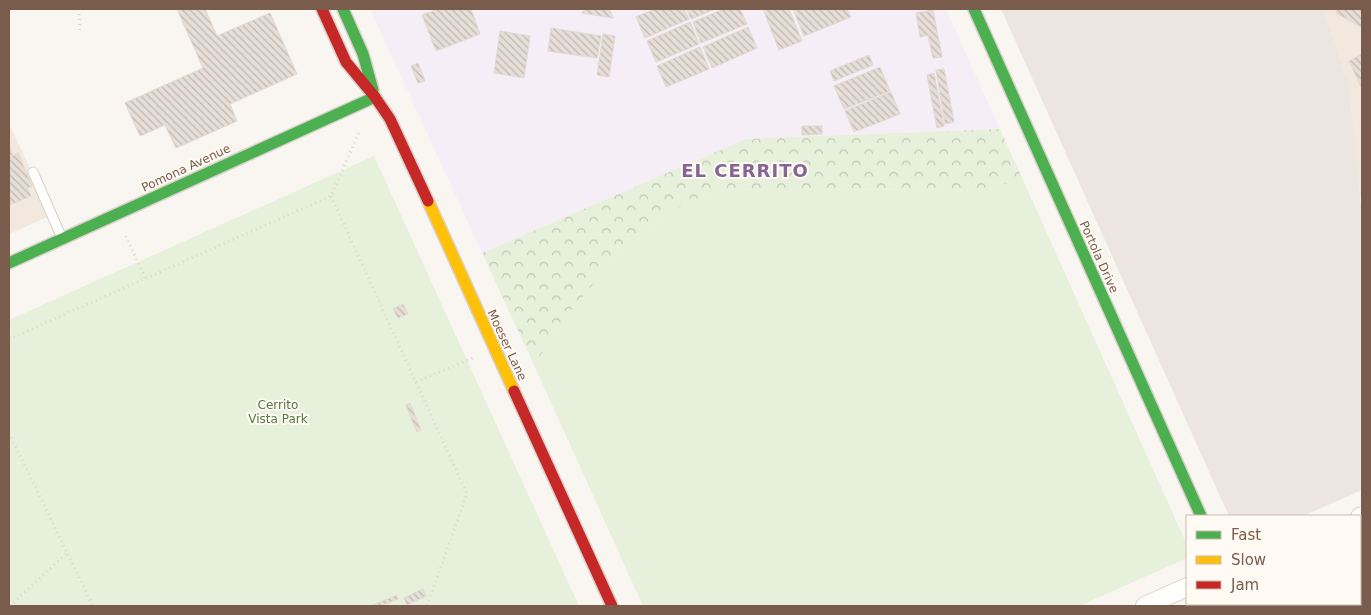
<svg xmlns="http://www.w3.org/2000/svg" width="1371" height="615" viewBox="0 0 1371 615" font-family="'DejaVu Sans',sans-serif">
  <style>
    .residential { fill: #f2e8de }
    .industrial { fill: #ede5e0 }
    .education { fill: #f6eef6 }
    .green { fill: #e7f0db }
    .forest { fill: url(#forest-crowns) }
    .building { fill: url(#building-back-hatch); stroke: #e2d8d2 }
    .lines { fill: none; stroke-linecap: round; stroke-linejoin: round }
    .lane-casing { stroke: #d7d1cb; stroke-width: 11 }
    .street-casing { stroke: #d7d1cb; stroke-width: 20 }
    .fast-casing { stroke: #d9d2cb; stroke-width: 14 }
    .slow-casing { stroke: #d9d2cb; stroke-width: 14 }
    .jam-casing { stroke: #d9d2cb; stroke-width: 14 }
    .path { stroke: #dcd5d0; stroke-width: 3; stroke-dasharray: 1 4; stroke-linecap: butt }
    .lane { stroke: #fefefd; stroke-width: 9 }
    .street { stroke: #fefefd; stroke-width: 18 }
    .fast { stroke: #4caf50; stroke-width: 11 }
    .slow { stroke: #ffc107; stroke-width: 11 }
    .jam { stroke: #c62828; stroke-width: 11 }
    .labels { text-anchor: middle; stroke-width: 4; stroke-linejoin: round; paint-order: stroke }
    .street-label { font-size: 12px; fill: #7a5c4d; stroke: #fffaf3 }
    .park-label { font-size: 12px; fill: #537a41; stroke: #fffaf3 }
    .district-label { font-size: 18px; font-weight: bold; letter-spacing: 1px; fill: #846695; stroke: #fffaf3 }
  </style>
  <defs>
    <pattern id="forest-crowns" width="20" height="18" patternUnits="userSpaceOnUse" patternTransform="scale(1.25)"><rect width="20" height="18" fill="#e7f0db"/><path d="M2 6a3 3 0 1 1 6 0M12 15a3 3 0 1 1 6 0" fill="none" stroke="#c0c6b4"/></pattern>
    <pattern id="building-back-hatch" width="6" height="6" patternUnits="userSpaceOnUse" patternTransform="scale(1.25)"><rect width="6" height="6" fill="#e6ded7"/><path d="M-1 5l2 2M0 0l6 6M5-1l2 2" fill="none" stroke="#bfb7b1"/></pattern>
  </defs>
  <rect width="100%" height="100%" fill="#f9f5f0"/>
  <path class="residential" d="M1323,9H1362V197L1360,198L1349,83Z
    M9,124L52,215L9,234Z"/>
  <path class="industrial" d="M1001,9H1323L1349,83L1362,218V490L1303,516H1229Z"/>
  <path class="education" d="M370,9H946L1000,129L746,139L482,253Z"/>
  <path class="green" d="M374,156L579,606H9V320Z
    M1023,180L1187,545V558L1079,606H643L534,365L567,315L621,252L680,206L718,190L783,189L976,190Z
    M1362,537V606H1196L1201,604H1360V538Z"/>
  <path class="forest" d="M1000,129L1023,180L976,190L783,189L718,190L680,206L621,252L567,315L534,365L482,253L746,139Z"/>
  <path class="building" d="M177,9H205L217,36L270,13L297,74L230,104L237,121L176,148L165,125L140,136L125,103L203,68Z
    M439,9H471L480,34L436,51L422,15Z
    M585,9H609L613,18L582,13Z
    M655,9H684L689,19L645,38L636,17Z
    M687,9H715L691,19Z
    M724,9H740L747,24L701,43L693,22Z
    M763,9H789L802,41L779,50Z
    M793,9H847L851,17L804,36Z
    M1338,9H1362V24L1361,27L1336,13Z
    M933,10L942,57L933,58L928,35L920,37L916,13Z
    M690,22L699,44L656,62L647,41Z
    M748,27L757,48L712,68L703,47Z
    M551,28L601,36L597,58L548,51Z
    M500,31L530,36L524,78L494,73Z
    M603,34L615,36L609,77L597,75Z
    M700,47L709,69L666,87L657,66Z
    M1362,54V89L1349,61Z
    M869,55L873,65L834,81L830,71Z
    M418,63L425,81L418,83L411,66Z
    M880,67L890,91L844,109L834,86Z
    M944,69L954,122L945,124L936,70Z
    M934,73L944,126L937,128L927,75Z
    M891,92L900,114L854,132L845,111Z
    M802,126H822V134L802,135Z
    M9,145L13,156L18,153L32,186L27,188L31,196L9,205Z
    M403,304L408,314L398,318L393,309Z
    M410,403L421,430L417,432L406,405Z
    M423,589L426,596L407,605L404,598Z
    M397,595L398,599L380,606H371Z"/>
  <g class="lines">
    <g class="lane-casing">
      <path id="lane" d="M33,172L61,236"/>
    </g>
    <g class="street-casing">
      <path id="street" d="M1360,517L1362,516
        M1145,606L1187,587"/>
    </g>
    <g class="fast-casing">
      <path id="fast" d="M343,9L363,54L373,90
        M974,9L1201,516
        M9,263L375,97"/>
    </g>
    <g class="slow-casing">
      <path id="slow" d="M428,201L514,391"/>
    </g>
    <g class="jam-casing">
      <path id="jam" d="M322,9L346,62L375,97L390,119L428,201
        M514,391L612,606"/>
    </g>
    <path class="path" d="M79,9L80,32
      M331,196L467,494L427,606
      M126,236L145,278
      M9,339L331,196L360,130
      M416,382L473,358
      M9,433L93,606
      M1240,604L1241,606
      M12,606L11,605L67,553"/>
    <use href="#lane" class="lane"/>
    <use href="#street" class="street"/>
    <use href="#fast" class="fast"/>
    <use href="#slow" class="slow"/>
    <use href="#jam" class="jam"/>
  </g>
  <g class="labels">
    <g class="street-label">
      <text transform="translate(186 168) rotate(-25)" y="4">Pomona Avenue</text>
      <text transform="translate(1099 257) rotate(66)" y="4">Portola Drive</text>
      <text transform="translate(507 345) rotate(65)" y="4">Moeser Lane</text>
    </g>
    <g class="park-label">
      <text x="278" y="409">Cerrito<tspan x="278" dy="14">Vista Park</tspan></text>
    </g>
    <g class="district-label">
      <text x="745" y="177">EL CERRITO</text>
    </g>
  </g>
  <rect width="1371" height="615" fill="none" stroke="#7a5c4d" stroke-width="20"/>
  <rect x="1186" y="515" width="175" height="90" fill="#fffaf3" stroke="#cabbb1"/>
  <rect x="1196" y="531" width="25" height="8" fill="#4caf50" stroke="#cabbb1"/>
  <text x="1231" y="540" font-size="15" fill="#7a5c4d">Fast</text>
  <rect x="1196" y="556" width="25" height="8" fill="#ffc107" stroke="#cabbb1"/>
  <text x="1231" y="565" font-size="15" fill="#7a5c4d">Slow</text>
  <rect x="1196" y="581" width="25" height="8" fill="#c62828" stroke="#cabbb1"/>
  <text x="1231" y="590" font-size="15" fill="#7a5c4d">Jam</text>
</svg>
